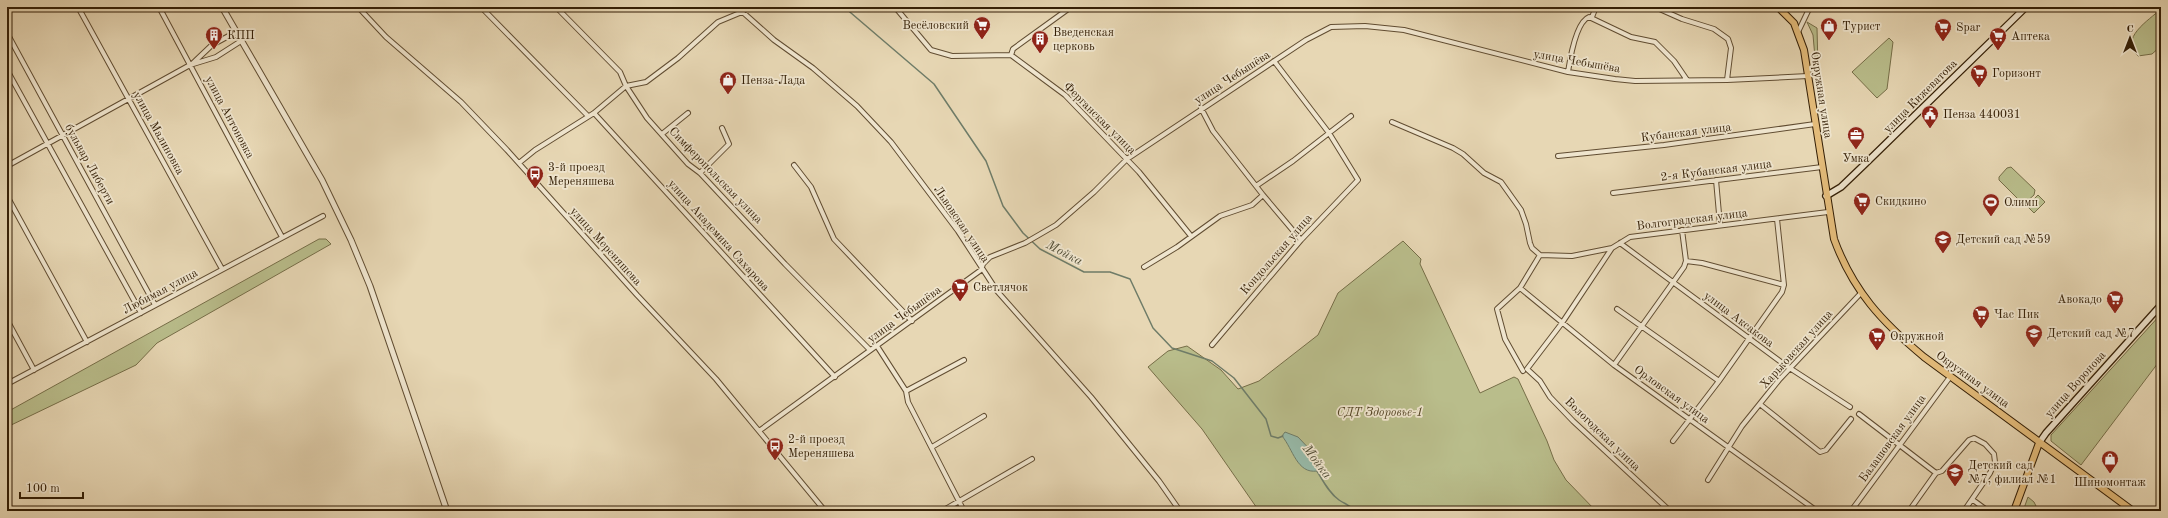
<svg xmlns="http://www.w3.org/2000/svg" width="2168" height="518" viewBox="0 0 2168 518" font-family="'Old Standard TT',serif">
  <style>
    .green { fill: #b9bd8b; stroke: #766e48 }
    .water { fill: #97baa9; stroke: #6f7c68 }
    .lines { fill: none; stroke-linecap: round; stroke-linejoin: round }
    .stream { stroke: #6f7c68; stroke-width: 1.5 }
    .minor-casing { stroke: #614d32; stroke-width: 6 }
    .tertiary-casing { stroke: #614d32; stroke-width: 7 }
    .secondary-casing { stroke: #341f06; stroke-width: 8 }
    .primary-casing { stroke: #341f06; stroke-width: 8 }
    .minor { stroke: #efe5ce; stroke-width: 4 }
    .tertiary { stroke: #efe5ce; stroke-width: 5 }
    .secondary { stroke: #efe5ce; stroke-width: 5.5 }
    .primary { stroke: #e4bc7a; stroke-width: 6 }
    .labels { text-anchor: middle; stroke-width: 3.5; stroke-linejoin: round; paint-order: stroke }
    .poi-label { font-size: 12px; fill: #341f06; stroke: #efe5ce; text-anchor: start }
    .street-label { font-size: 12px; fill: #341f06; stroke: #efe5ce }
    .park-label { font-size: 12px; font-style: italic; fill: #554627; stroke: #efe5ce }
    .water-label { font-size: 13px; font-style: italic; fill: #524e37; stroke: #efe5ce }
  </style>
  <rect width="100%" height="100%" fill="#e7d7b4"/>
  <filter id="stains"><feTurbulence type="fractalNoise" baseFrequency=".005" numOctaves="4"/><feColorMatrix values="0 0 0 0 .2 0 0 0 0 .09 0 0 0 0 .02 0 0 0 .5 -.17"/></filter>
  <radialGradient id="worn" r=".72"><stop offset=".6" stop-color="#630" stop-opacity="0"/><stop offset="1" stop-color="#630" stop-opacity=".3"/></radialGradient>
  <path class="green" d="M2161,9V46L2152,54L2138,56C2118,39 2149,20 2161,9Z
    M1807,22L1817,28L1818,68L1816,69L1813,35Z
    M1889,38L1893,42L1887,89L1877,98L1852,72Z
    M2011,167L2035,190L2034,195L2025,203L2020,201L1999,180V177L2007,168Z
    M2038,195L2045,202L2034,213L2027,206Z
    M319,239H326L331,244L157,343L136,365L7,427V412Z
    M1403,241L1421,259L1420,264L1480,393L1514,377L1518,379L1547,441L1554,460L1566,480L1596,511H1259L1202,429L1148,367L1168,351L1187,346L1221,370L1238,389L1259,381L1318,335L1338,293Z
    M2161,314V359L2081,465L2051,441V435Z
    M2028,497L2034,502L2036,506L2033,511H2023Z"/>
  <path class="water" d="M1285,432L1298,437L1318,458L1317,471C1297,474 1293,449 1282,436Z"/>
  <g class="lines">
    <path class="stream" d="M844,7L934,84L986,161L1003,206L1023,233L1040,249L1084,272H1110L1130,279L1153,328L1172,348L1212,361L1234,378L1266,419L1271,436L1278,438L1283,436
      M1317,471C1323,481 1329,493 1339,500C1346,505 1348,503 1354,511"/>
    <g class="minor-casing">
      <path id="minor" d="M78,7L222,269
        M159,7L282,237
        M358,7L386,37L461,102L507,150L637,295L716,379L825,511
        M481,7L588,116
        M556,7L620,72L626,86L647,118L688,164L700,173L785,264L870,350
        M737,7L774,40L813,68L857,106L891,142L958,231L997,291L1091,397L1159,481L1180,511
        M895,7L931,50L952,56L1011,55L1065,95L1139,172L1191,236
        M1655,7L1682,19L1714,29L1728,39L1731,48L1727,80
        M1592,17L1596,7
        M1798,32L1810,7
        M7,33L155,305
        M1011,55L1013,49L1071,7
        M192,64L212,45L236,32
        M7,70L141,313
        M1568,72C1570,59 1576,22 1589,17L1631,37L1655,42L1674,61L1687,80
        M1201,108L1213,131L1256,186
        M594,113L835,377
        M1392,122L1453,148L1463,154L1484,173L1501,182L1521,210L1526,224L1530,243L1532,248L1540,255L1572,256L1612,248
        M662,134L688,113
        M1558,156L1664,145L1815,124
        M519,163L535,150L594,113L626,86L646,82L678,58L718,22L742,12L749,7
        M794,165L811,187L834,239L912,321
        M7,166L190,65L216,57L241,41
        M700,173L729,144L722,128
        M1716,180L1720,225
        M1613,193L1822,167
        M1263,195L1301,240
        M7,196L87,342
        M1620,243L1785,365L1850,407
        M1686,261L1702,263L1784,285
        M1144,267L1177,247L1220,216L1252,205L1263,195L1256,186L1293,161L1351,116
        M1520,288L1614,365L1817,511
        M1617,309L1719,381
        M7,320L34,370
        M1212,345L1301,240L1358,180L1329,133L1274,61
        M877,346L906,391L908,402L964,511
        M1614,365L1684,267L1686,261L1682,230
        M1523,371L1505,339L1497,309L1520,288L1540,255
        M7,384L323,216
        M906,391L964,360
        M1761,405L1820,452L1826,450L1851,419
        M1859,414L1936,473
        M759,431L981,270L983,264L990,257L1025,243L1056,225L1094,192L1127,159L1306,40L1331,27L1365,26L1404,30L1568,72L1615,79L1635,81L1727,80L1808,76
        M1673,441L1719,381L1782,292L1784,285L1777,219
        M932,447L984,416
        M1708,480L1742,426L1779,380L1861,293
        M1973,500L1988,511
        M942,511L1032,459
        M1670,511L1573,421L1550,397L1540,381L1527,369L1562,323L1612,248L1630,237L1828,212
        M1851,511L1950,377
        M1909,511L1936,473L1942,471L1969,440L1974,438L1985,444L1994,454L1995,462L1990,473L1964,511"/>
    </g>
    <g class="tertiary-casing">
      <path id="tertiary" d="M222,7L322,180L351,240L370,286L447,511"/>
    </g>
    <g class="secondary-casing">
      <path id="secondary" d="M1826,196L1841,187L1865,164L2026,7
        M2039,443L2046,433L2161,305"/>
    </g>
    <g class="primary-casing">
      <path id="primary" d="M1778,7L1794,23L1804,50L1834,239C1853,291 1882,322 1924,357L2133,511
        M2014,511L2039,443"/>
    </g>
    <use href="#minor" class="minor"/>
    <use href="#tertiary" class="tertiary"/>
    <use href="#secondary" class="secondary"/>
    <use href="#primary" class="primary"/>
  </g>
  <defs>
    <g id="supermarket-pin" transform="scale(0.9)"><path d="M0 17L-7.5 6A9.5 9.5 0 1 1 7.5 6Z" fill="#8f2418" stroke="#efe5ce"/><path d="M-6-5.5h2.5l.6 2H6L4.5 2H-2.5L-4.4-4H-6ZM-1.5 3.2a1.3 1.3 0 1 0 .1 0ZM3 3.2a1.3 1.3 0 1 0 .1 0Z" fill="#fff"/></g>
    <g id="shop-pin" transform="scale(0.9)"><path d="M0 17L-7.5 6A9.5 9.5 0 1 1 7.5 6Z" fill="#8f2418" stroke="#efe5ce"/><path d="M-5-2.5h2.3a2.7 3.5 0 0 1 5.4 0H5L5.5 6h-11ZM-1.5-2.5h3a1.5 2.3 0 0 0-3 0Z" fill="#fff"/></g>
    <g id="building-pin" transform="scale(0.9)"><path d="M0 17L-7.5 6A9.5 9.5 0 1 1 7.5 6Z" fill="#8f2418" stroke="#efe5ce"/><path d="M-4-6H4V6H1V3H-1V6H-4ZM-2.5-4.3h1.7v1.8h-1.7ZM.8-4.3h1.7v1.8H.8ZM-2.5-1h1.7V.8h-1.7ZM.8-1h1.7V.8H.8Z" fill="#fff"/></g>
    <g id="civic-pin" transform="scale(0.9)"><path d="M0 17L-7.5 6A9.5 9.5 0 1 1 7.5 6Z" fill="#8f2418" stroke="#efe5ce"/><path d="M-.6-6.5H3V-4.5H.6V-3L4-1V1h2V6H-6V1h2V-1L-.6-3ZM-1.2 2.5V6h2.4V2.5Z" fill="#fff"/></g>
    <g id="office-pin" transform="scale(0.9)"><path d="M0 17L-7.5 6A9.5 9.5 0 1 1 7.5 6Z" fill="#8f2418" stroke="#efe5ce"/><path d="M-6-3h4V-5.5h4V-3h4V5H-6ZM-1-4.5V-3h2v-1.5ZM-6 0V1H6V0Z" fill="#fff"/></g>
    <g id="bus-pin" transform="scale(0.9)"><path d="M0 17L-7.5 6A9.5 9.5 0 1 1 7.5 6Z" fill="#8f2418" stroke="#efe5ce"/><path d="M-5-6H5V4H4V6H2V4H-2V6H-4V4H-5ZM-3.5-4V0h7V-4ZM-3.5 1.2v1.5H-2V1.2ZM2 1.2v1.5H3.5V1.2Z" fill="#fff"/></g>
    <g id="stadium-pin" transform="scale(0.9)"><path d="M0 17L-7.5 6A9.5 9.5 0 1 1 7.5 6Z" fill="#8f2418" stroke="#efe5ce"/><path d="M0-5a6.5 5 0 1 0 0 10a6.5 5 0 1 0 0-10ZM-3.5-1.8h7v3.6h-7Z" fill="#fff"/></g>
    <g id="school-pin" transform="scale(0.9)"><path d="M0 17L-7.5 6A9.5 9.5 0 1 1 7.5 6Z" fill="#8f2418" stroke="#efe5ce"/><path d="M0-5L7-2L0 1L-7-2ZM-4 1L0 2.5L4 1V4Q0 6-4 4Z" fill="#fff"/></g>
  </defs>
  <g fill-rule="evenodd">
    <use href="#supermarket-pin" x="982" y="25"/>
    <use href="#shop-pin" x="1829" y="26"/>
    <use href="#supermarket-pin" x="1943" y="27"/>
    <use href="#building-pin" x="214" y="35"/>
    <use href="#supermarket-pin" x="1998" y="36"/>
    <use href="#building-pin" x="1040" y="39"/>
    <use href="#supermarket-pin" x="1979" y="73"/>
    <use href="#shop-pin" x="728" y="80"/>
    <use href="#civic-pin" x="1930" y="114"/>
    <use href="#office-pin" x="1856" y="135"/>
    <use href="#bus-pin" x="535" y="174"/>
    <use href="#supermarket-pin" x="1862" y="201"/>
    <use href="#stadium-pin" x="1991" y="202"/>
    <use href="#school-pin" x="1943" y="239"/>
    <use href="#supermarket-pin" x="960" y="287"/>
    <use href="#supermarket-pin" x="2115" y="299"/>
    <use href="#supermarket-pin" x="1981" y="314"/>
    <use href="#school-pin" x="2034" y="333"/>
    <use href="#supermarket-pin" x="1877" y="336"/>
    <use href="#bus-pin" x="775" y="446"/>
    <use href="#shop-pin" x="2110" y="459"/>
    <use href="#school-pin" x="1955" y="472"/>
  </g>
  <g class="labels">
    <g class="poi-label">
      <text x="969" y="29" text-anchor="end">Весёловский</text>
      <text x="1842" y="30">Турист</text>
      <text x="1956" y="31">Spar</text>
      <text x="1053" y="36">Введенская<tspan x="1053" dy="14">церковь</tspan></text>
      <text x="227" y="39">КПП</text>
      <text x="2011" y="40">Аптека</text>
      <text x="1992" y="77">Горизонт</text>
      <text x="741" y="84">Пенза-Лада</text>
      <text x="1943" y="118">Пенза 440031</text>
      <text x="1856" y="162" text-anchor="middle">Умка</text>
      <text x="548" y="171">3-й проезд<tspan x="548" dy="14">Мереняшева</tspan></text>
      <text x="1875" y="205">Скидкино</text>
      <text x="2004" y="206">Олимп</text>
      <text x="1956" y="243">Детский сад №59</text>
      <text x="973" y="291">Светлячок</text>
      <text x="2102" y="303" text-anchor="end">Авокадо</text>
      <text x="1994" y="318">Час Пик</text>
      <text x="2047" y="337">Детский сад №7</text>
      <text x="1890" y="340">Окружной</text>
      <text x="788" y="443">2-й проезд<tspan x="788" dy="14">Мереняшева</tspan></text>
      <text x="1968" y="469">Детский сад<tspan x="1968" dy="14">№7, филиал №1</tspan></text>
      <text x="2110" y="486" text-anchor="middle">Шиномонтаж</text>
    </g>
    <g class="street-label">
      <text transform="translate(1577 61) rotate(10)" y="4">улица Чебышёва</text>
      <text transform="translate(1232 77) rotate(-33)" y="4">улица Чебышёва</text>
      <text transform="translate(1822 95) rotate(81)" y="4">Окружная улица</text>
      <text transform="translate(1920 96) rotate(-45)" y="4">улица Кижеватова</text>
      <text transform="translate(230 117) rotate(62)" y="4">улица Антоновка</text>
      <text transform="translate(1100 118) rotate(45)" y="4">Ферганская улица</text>
      <text transform="translate(1686 132) rotate(-7)" y="4">Кубанская улица</text>
      <text transform="translate(159 133) rotate(61)" y="4">улица Малиновка</text>
      <text transform="translate(90 164) rotate(61)" y="4">бульвар Либерти</text>
      <text transform="translate(1716 170) rotate(-7)" y="4">2-я Кубанская улица</text>
      <text transform="translate(716 175) rotate(46)" y="4">Симферопольская улица</text>
      <text transform="translate(1692 219) rotate(-7)" y="4">Волгоградская улица</text>
      <text transform="translate(962 224) rotate(56)" y="4">Львовская улица</text>
      <text transform="translate(719 235) rotate(48)" y="4">улица Академика Сахарова</text>
      <text transform="translate(606 246) rotate(48)" y="4">улица Мереняшева</text>
      <text transform="translate(1276 254) rotate(-49)" y="4">Кондольская улица</text>
      <text transform="translate(160 291) rotate(-28)" y="4">Любимая улица</text>
      <text transform="translate(904 314) rotate(-36)" y="4">улица Чебышёва</text>
      <text transform="translate(1739 319) rotate(37)" y="4">улица Аксакова</text>
      <text transform="translate(1796 349) rotate(-48)" y="4">Харьковская улица</text>
      <text transform="translate(1973 379) rotate(36)" y="4">Окружная улица</text>
      <text transform="translate(2075 384) rotate(-48)" y="4">улица Воронова</text>
      <text transform="translate(1672 394) rotate(36)" y="4">Орловская улица</text>
      <text transform="translate(1603 434) rotate(44)" y="4">Вологодская улица</text>
      <text transform="translate(1892 438) rotate(-54)" y="4">Балашовская улица</text>
    </g>
    <g class="park-label">
      <text x="1380" y="416">СДТ Здоровье-1</text>
    </g>
    <g class="water-label">
      <text transform="translate(1065 252) rotate(28)" y="5">Мойка</text>
      <text transform="translate(1318 461) rotate(53)" y="5">Мойка</text>
    </g>
  </g>
  <rect width="2168" height="518" fill="none" stroke="#e7d7b4" stroke-width="24"/>
  <rect x="8" y="8" width="2152" height="502" fill="none" stroke="#341f06" stroke-width="2"/>
  <rect x="12" y="12" width="2144" height="494" fill="none" stroke="#341f06"/>
  <g transform="translate(2130 38)" stroke="#efe5ce" stroke-width="3" paint-order="stroke">
  <path d="M0-3L7 15L0 10L-7 15Z" fill="#341f06"/>
  <text y="-6" font-size="11" font-weight="bold" text-anchor="middle" fill="#341f06">С</text>
  </g>
  <path d="M20 492v6h63v-6" fill="none" stroke="#341f06" stroke-width="2"/>
  <text x="26" y="492" font-size="12" fill="#341f06" stroke="#efe5ce" stroke-width="3" paint-order="stroke">100 m</text>
  <rect width="100%" height="100%" filter="url(#stains)"/>
  <rect width="100%" height="100%" fill="url(#worn)"/>
</svg>
